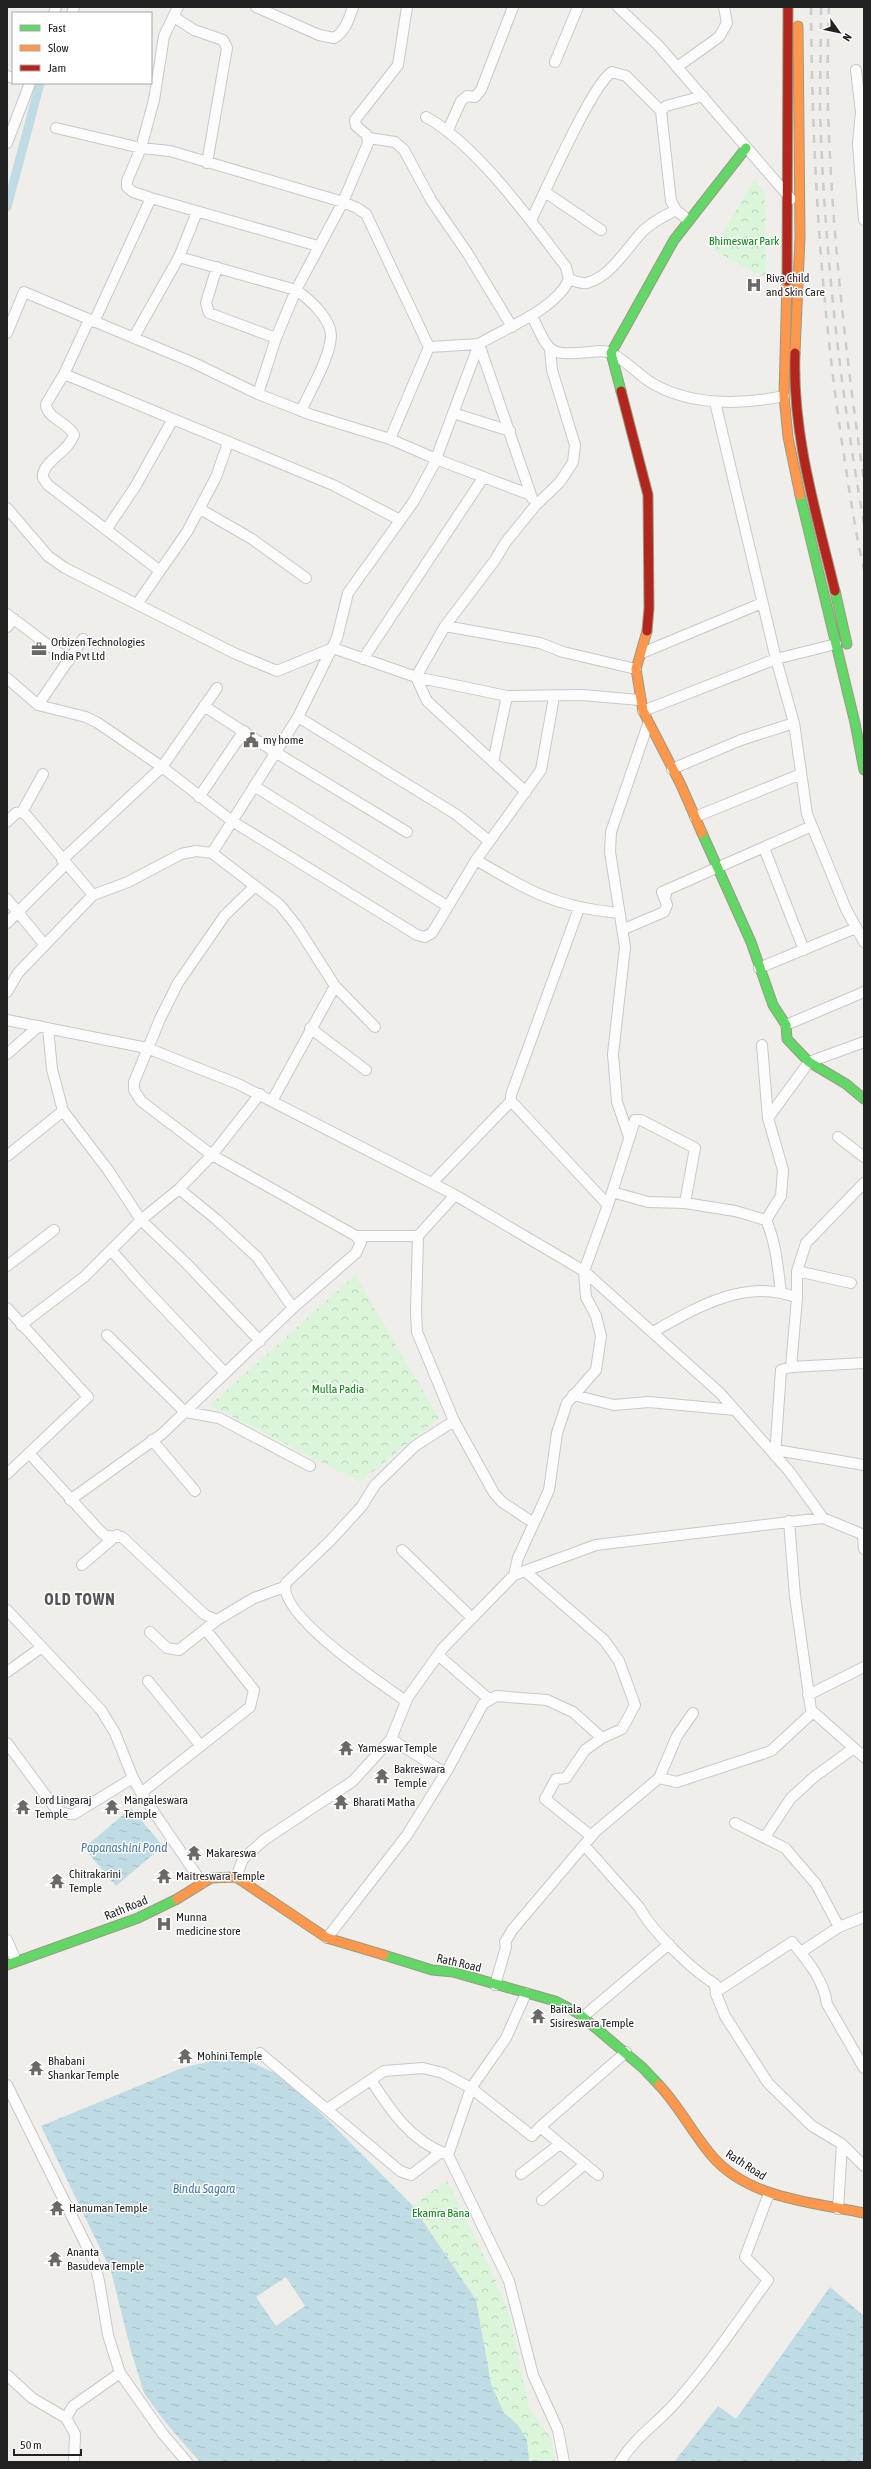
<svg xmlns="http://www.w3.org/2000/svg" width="871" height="2469" viewBox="0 0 871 2469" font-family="'Asap Condensed',sans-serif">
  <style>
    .park { fill: url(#park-crowns) }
    .water { fill: url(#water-ripples); fill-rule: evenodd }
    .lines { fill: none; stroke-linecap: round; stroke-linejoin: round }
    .canal { stroke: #bfdbe3; stroke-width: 9 }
    .street-casing { stroke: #c9c8c7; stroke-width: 12 }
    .fast-casing { stroke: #999a82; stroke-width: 11 }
    .slow-casing { stroke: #999a82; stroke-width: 11 }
    .jam-casing { stroke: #999a82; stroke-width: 11 }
    .street { stroke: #fdfcfc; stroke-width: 10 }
    .fast { stroke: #63d668; stroke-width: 9 }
    .slow { stroke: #ff974d; stroke-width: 9 }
    .jam { stroke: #b3261e; stroke-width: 9 }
    .rail { stroke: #ccc; stroke-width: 2.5; stroke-dasharray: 8 8; stroke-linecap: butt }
    .labels { text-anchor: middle; stroke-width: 3; stroke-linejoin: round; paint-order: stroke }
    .park-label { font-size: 12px; fill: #0c8416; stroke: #fff }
    .poi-label { font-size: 12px; fill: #222; stroke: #fff; text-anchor: start }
    .street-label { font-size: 12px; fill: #222; stroke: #fff }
    .water-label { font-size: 13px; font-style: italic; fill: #4a7aab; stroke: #fff }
    .district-label { font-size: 16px; font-weight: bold; letter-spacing: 1px; fill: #555; stroke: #fff }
  </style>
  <defs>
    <pattern id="park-crowns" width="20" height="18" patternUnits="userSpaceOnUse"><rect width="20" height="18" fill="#daf5da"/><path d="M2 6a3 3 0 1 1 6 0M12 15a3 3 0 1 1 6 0" fill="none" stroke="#bbd2bb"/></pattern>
    <pattern id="water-ripples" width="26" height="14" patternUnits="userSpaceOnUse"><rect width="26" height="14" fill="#bfdbe3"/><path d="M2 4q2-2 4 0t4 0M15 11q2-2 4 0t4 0" fill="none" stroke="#a4bcc2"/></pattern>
  </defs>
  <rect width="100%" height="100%" fill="#f0eeeb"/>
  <path class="park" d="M755,178L765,196L766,278L713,250Z
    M355,1275L439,1418L360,1482L210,1405Z
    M447,2181L493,2274L510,2317L529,2408L551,2438L555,2462H529L517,2424L504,2413L491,2384L476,2300L412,2205Z"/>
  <path class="water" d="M131,1808L163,1846L116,1886L84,1848Z
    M237,2055L280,2076L321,2113L412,2205L476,2300L491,2384L504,2413L517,2424L527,2440L529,2462H200L166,2423L144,2393L131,2351L111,2271L41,2126L182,2068ZM286,2277L305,2306L276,2326L256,2297Z
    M830,2287L864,2316V2462H674L718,2406L736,2419Z"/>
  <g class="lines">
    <path class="canal" d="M7,207L40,83"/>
    <g class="street-casing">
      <path id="street" d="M178,7L164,36L154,100L141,148L127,181V187L133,192L151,198L318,246
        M256,7L319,35L334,38C345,32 349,19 353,7
        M618,7L658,45L791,199
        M54,13L56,7
        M72,13L74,7
        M174,17L194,30L223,40L227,48L207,163
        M555,62L578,7
        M677,67L719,37L727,23L724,7
        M856,70L861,112L858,144L864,220
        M7,76L13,78
        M56,128L141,148L170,151L343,202L357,208L366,214L429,347L390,439
        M448,130L461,101L467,96L475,97L481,90L513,7
        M369,138L395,142L404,150L431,200L468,254L512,327
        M7,143L30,83
        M545,192L601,230
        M531,220C545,193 592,84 612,72L626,76L661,111
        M688,220L676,210L671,201L661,111L666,106L703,96
        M179,257L296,290C309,299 331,318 331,336C330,358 310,391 301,411
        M217,267L206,303L209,313L276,338
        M569,279C575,281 581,284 587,283C612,276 627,247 644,230C654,221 664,216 676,210
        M532,316C550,353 547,356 590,352C597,351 604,350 611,353C625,360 637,373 650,382C689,406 741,405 784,396
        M89,320L64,374L46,404C46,418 69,423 74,435C68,453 41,462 43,478L48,485L160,571
        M94,322L151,198
        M7,333L24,292L194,363L258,394L312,415L390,439L436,459L531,495
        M134,337L179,257L197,212
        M429,347L479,344L532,498
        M64,374L333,485L400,520
        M258,394L276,338L296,290L343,202L368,143L367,135L356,126L355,120L398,65L407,7
        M453,413L510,431
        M7,508L48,556L65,568L234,653L277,671L333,648L416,677L507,696L582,695L640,700
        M200,509L252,539L306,578
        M106,530L135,487L173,419
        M137,604L187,532L216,477L228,443
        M7,614L69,661
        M445,626L540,643L563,652L636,669
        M7,627L14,619
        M836,644L776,659L794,723L807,814L846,909L864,942
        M642,653L762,603
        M363,659L483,478
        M7,678L38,705L86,717L98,723L162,767L232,821L417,935L425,937L432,933L476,860L541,770L554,697
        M38,705L83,639
        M204,706L275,752L407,832
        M643,711L776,659L715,402
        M298,717L457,815L489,841
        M493,762L507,696
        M672,769L741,740L794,723
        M254,786L447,906
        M526,792L427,701L416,677L445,626L495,560L505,543L535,506L560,482L573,462L575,445L552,370L550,349
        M199,797L244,731
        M22,812L43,774
        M695,817L801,774
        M7,822L16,813L22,812L27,816L93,895
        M764,848L804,950
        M212,853L298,717L337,638L348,593L414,501L434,464L479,344C505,328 557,309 569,279L566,267C531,221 476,144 426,117
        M62,860L162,767L217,688
        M476,860C529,891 555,907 618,913
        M662,892L812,826
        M7,899L44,944
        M579,908L511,1095V1101L608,1205
        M7,923L66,864
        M624,929L664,912L667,905L662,892L666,895
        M759,968L856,928
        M7,992L18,973L93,895L128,882L181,854L196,851L212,853L280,905L296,925L335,986L375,1027
        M7,1020L147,1048L238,1084L455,1195L584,1271L720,1393L789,1471L823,1518L864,1535
        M786,1025L864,992
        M48,1028L52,1069L63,1111L108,1170L141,1220L186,1263L260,1341
        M310,1028L366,1070
        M762,1045L768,1118
        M7,1054L39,1026
        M272,1101L335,986
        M629,1137L617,1102L613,1054L625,947L610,852L611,832L648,724
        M838,1137L864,1157
        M7,1156L63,1111
        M432,1183L511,1101
        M179,1189L217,1220L257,1257L293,1308
        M685,1203L735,1211L766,1220
        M356,1236H418
        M111,1250L141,1284L225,1373
        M7,1266L54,1230
        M797,1271L806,1243L864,1183
        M781,1293C778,1268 776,1243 766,1220L781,1196L783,1170L768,1118L809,1062L864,1042
        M797,1298V1271L851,1283
        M7,1308L88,1397L7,1474
        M21,1325L84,1277L141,1220L179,1189L212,1155L260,1094
        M653,1332C695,1308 747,1277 797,1298L791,1367
        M107,1335L185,1412L219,1418L310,1466
        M573,1395L614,1405L649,1402L735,1410
        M454,1421L494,1493L502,1502L532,1522
        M152,1440L195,1491
        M776,1450L864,1465
        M29,1453L101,1532L106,1536L122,1537L205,1615L217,1620L254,1598L284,1587
        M775,1456L781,1370L791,1367L864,1363
        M70,1500L162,1434L293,1308L356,1253L361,1242L356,1236L212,1155L141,1101L134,1090V1082L160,1019L178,983L225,915L255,886
        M789,1521L795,1596L811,1710L864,1757
        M863,1535L864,1549
        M402,1550L472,1618
        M82,1565L117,1535
        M525,1571L604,1640L619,1661L635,1705L622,1729L602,1738
        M514,1575L518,1558L549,1490L557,1433L567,1403L596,1370L601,1336L596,1316L586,1297L584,1271L608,1205L635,1120H641L695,1148L685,1203L648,1202L612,1192
        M7,1610L101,1710L115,1733L133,1778L141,1793L202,1883
        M150,1632L167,1648L179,1650L217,1620
        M438,1655L490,1700
        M7,1672L42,1647
        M148,1681L201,1746
        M808,1695L864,1667
        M406,1701C383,1685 276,1614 286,1583L330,1541L362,1506L375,1485L415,1446L454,1421L417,1332L416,1312L418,1236L455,1195
        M391,1739L445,1773
        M7,1743L52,1804C59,1812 64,1815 74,1814L133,1778
        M659,1778L677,1736L693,1713
        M141,1793L250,1707L254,1690L206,1630
        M735,1823L785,1848L816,1884L839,1927
        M765,1837L791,1798L814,1777L854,1748
        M584,1845L639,1907C652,1931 692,1970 715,1984L716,1994L725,2016L768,2083L812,2126L842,2144L838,2209
        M236,1877L243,1859L264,1840L353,1781L391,1739L408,1697L443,1648L514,1575L596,1545L823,1518
        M327,1938L407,1835L448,1769L483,1704L496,1696L547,1700L573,1712L602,1738L585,1750L566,1778L556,1779L545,1799L591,1836
        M7,1940L16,1961
        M801,1952L839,1927L864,1917
        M495,1985L506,1947L505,1942L513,1929L596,1831L659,1778L677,1782L771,1751L813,1712
        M716,1992L792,1942C807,1960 824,1980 827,2004L864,2068
        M526,1993L506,2038L471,2088L448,2155L509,2281L533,2375L558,2430L564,2462
        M584,2016L669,1944
        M260,2053L400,2171L411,2175L441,2152
        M371,2080C391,2111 410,2140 446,2154
        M7,2085L94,2261L99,2281L108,2335L120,2373L163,2434L187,2462
        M327,2109L384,2071L423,2068L443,2073L471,2088L532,2136L540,2127
        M842,2144L864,2166
        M521,2174L560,2144
        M598,2175L540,2127L626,2052
        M542,2200L585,2164
        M7,2375L32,2398L66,2418
        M74,2462L75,2434L66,2418L73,2406L120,2373
        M620,2462C637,2435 656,2425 676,2402C710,2364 738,2321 768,2280L745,2257L768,2196L772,2194"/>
    </g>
    <g class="fast-casing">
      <path id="fast" d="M621,391L611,353L674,240L746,148
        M800,495L855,723L864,770
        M835,591L847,644
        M702,833L751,942L773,1005L786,1025L787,1039L809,1062L846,1084L864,1099
        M384,1955L432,1970L453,1972L555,2001L578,2013L643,2068L659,2085
        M7,1965L138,1918L177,1899"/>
    </g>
    <g class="slow-casing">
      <path id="slow" d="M787,281L784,396L788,437L800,495
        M795,353L800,237L798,26
        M647,631L636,669L643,711L681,785L702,833
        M177,1899L211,1878L236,1877L327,1938L384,1955
        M659,2085C679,2106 693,2134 712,2156C749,2199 812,2202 864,2213"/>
    </g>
    <g class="jam-casing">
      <path id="jam" d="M787,281L788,7
        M795,353C792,435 816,512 835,591
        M621,391L648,495L649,608L647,631"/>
    </g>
    <use href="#street" class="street"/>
    <use href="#fast" class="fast"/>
    <use href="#slow" class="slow"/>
    <use href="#jam" class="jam"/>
    <path class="rail" d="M811,7C812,151 820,293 841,436C848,481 854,526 864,570
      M821,7C821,41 820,76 820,110C824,248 840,387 864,524
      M829,7C828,41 827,76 828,110C832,234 846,358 864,481"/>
  </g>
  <defs>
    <g id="hospital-bare" transform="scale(1.2)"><path d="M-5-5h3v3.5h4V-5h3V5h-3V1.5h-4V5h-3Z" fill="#6a6968" stroke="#fff" stroke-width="2.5" paint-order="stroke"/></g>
    <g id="office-bare" transform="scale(1.2)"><path d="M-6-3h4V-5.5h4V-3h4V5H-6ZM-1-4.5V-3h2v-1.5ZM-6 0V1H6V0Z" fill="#6a6968" stroke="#fff" stroke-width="2.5" paint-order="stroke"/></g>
    <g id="civic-bare" transform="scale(1.2)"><path d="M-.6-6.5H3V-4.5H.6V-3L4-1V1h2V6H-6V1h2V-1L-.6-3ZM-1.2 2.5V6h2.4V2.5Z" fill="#6a6968" stroke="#fff" stroke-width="2.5" paint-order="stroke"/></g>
    <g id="temple-bare" transform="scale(1.2)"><path d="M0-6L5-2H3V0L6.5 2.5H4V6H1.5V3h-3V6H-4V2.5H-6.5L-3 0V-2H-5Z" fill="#6a6968" stroke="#fff" stroke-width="2.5" paint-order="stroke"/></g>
  </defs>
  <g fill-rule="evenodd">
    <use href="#hospital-bare" x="754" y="285"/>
    <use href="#office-bare" x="39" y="649"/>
    <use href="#civic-bare" x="251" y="740"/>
    <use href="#temple-bare" x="346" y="1748"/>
    <use href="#temple-bare" x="382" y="1776"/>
    <use href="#temple-bare" x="341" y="1802"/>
    <use href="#temple-bare" x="23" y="1807"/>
    <use href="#temple-bare" x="112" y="1807"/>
    <use href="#temple-bare" x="194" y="1853"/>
    <use href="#temple-bare" x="164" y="1876"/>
    <use href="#temple-bare" x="57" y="1881"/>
    <use href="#hospital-bare" x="164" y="1924"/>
    <use href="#temple-bare" x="538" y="2016"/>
    <use href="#temple-bare" x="185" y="2056"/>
    <use href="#temple-bare" x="36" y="2068"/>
    <use href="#temple-bare" x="57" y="2208"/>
    <use href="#temple-bare" x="55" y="2259"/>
  </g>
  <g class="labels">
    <g class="park-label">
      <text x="744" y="245">Bhimeswar Park</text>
      <text x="338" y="1393">Mulla Padia</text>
      <text x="441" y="2217">Ekamra Bana</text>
    </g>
    <g class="poi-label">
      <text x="766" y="282">Riva Child<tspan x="766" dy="14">and Skin Care</tspan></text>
      <text x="51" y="646">Orbizen Technologies<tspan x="51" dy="14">India Pvt Ltd</tspan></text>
      <text x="263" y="744">my home</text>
      <text x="358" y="1752">Yameswar Temple</text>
      <text x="394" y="1773">Bakreswara<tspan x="394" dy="14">Temple</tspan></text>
      <text x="35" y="1804">Lord Lingaraj<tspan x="35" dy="14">Temple</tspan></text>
      <text x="124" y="1804">Mangaleswara<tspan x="124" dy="14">Temple</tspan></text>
      <text x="353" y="1806">Bharati Matha</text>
      <text x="206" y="1857">Makareswa</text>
      <text x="69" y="1878">Chitrakarini<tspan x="69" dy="14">Temple</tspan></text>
      <text x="176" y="1880">Maitreswara Temple</text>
      <text x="176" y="1921">Munna<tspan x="176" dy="14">medicine store</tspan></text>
      <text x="550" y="2013">Baitala<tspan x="550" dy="14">Sisireswara Temple</tspan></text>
      <text x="197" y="2060">Mohini Temple</text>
      <text x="48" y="2065">Bhabani<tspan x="48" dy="14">Shankar Temple</tspan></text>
      <text x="69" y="2212">Hanuman Temple</text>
      <text x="67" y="2256">Ananta<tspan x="67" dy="14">Basudeva Temple</tspan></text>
    </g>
    <g class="street-label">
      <text transform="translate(126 1908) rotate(-22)" y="4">Rath Road</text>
      <text transform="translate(459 1963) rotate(13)" y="4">Rath Road</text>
      <text transform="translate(746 2165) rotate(33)" y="4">Rath Road</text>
    </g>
    <g class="water-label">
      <text x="124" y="1852">Papanashini Pond</text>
      <text x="204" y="2193">Bindu Sagara</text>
    </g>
    <g class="district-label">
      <text x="80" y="1605">OLD TOWN</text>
    </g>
  </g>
  <rect width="871" height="2469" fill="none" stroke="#222222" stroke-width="16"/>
  <rect x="12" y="12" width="140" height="72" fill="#ffffff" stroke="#a7a7a7"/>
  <rect x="20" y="25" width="20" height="6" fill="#63d668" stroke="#a7a7a7"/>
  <text x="48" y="32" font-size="12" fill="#222222">Fast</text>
  <rect x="20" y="45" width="20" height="6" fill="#ff974d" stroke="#a7a7a7"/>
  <text x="48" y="52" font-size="12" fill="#222222">Slow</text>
  <rect x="20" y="65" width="20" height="6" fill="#b3261e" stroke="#a7a7a7"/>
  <text x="48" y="72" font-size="12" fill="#222222">Jam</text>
  <g transform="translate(839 32) rotate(123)" stroke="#ffffff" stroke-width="3" paint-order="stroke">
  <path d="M0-3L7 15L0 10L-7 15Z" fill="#222222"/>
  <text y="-6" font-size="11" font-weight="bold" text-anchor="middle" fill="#222222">N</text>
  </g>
  <path d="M14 2449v6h67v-6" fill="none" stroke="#222222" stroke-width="2"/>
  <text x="20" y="2449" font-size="12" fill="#222222" stroke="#ffffff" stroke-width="3" paint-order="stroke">50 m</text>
</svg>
